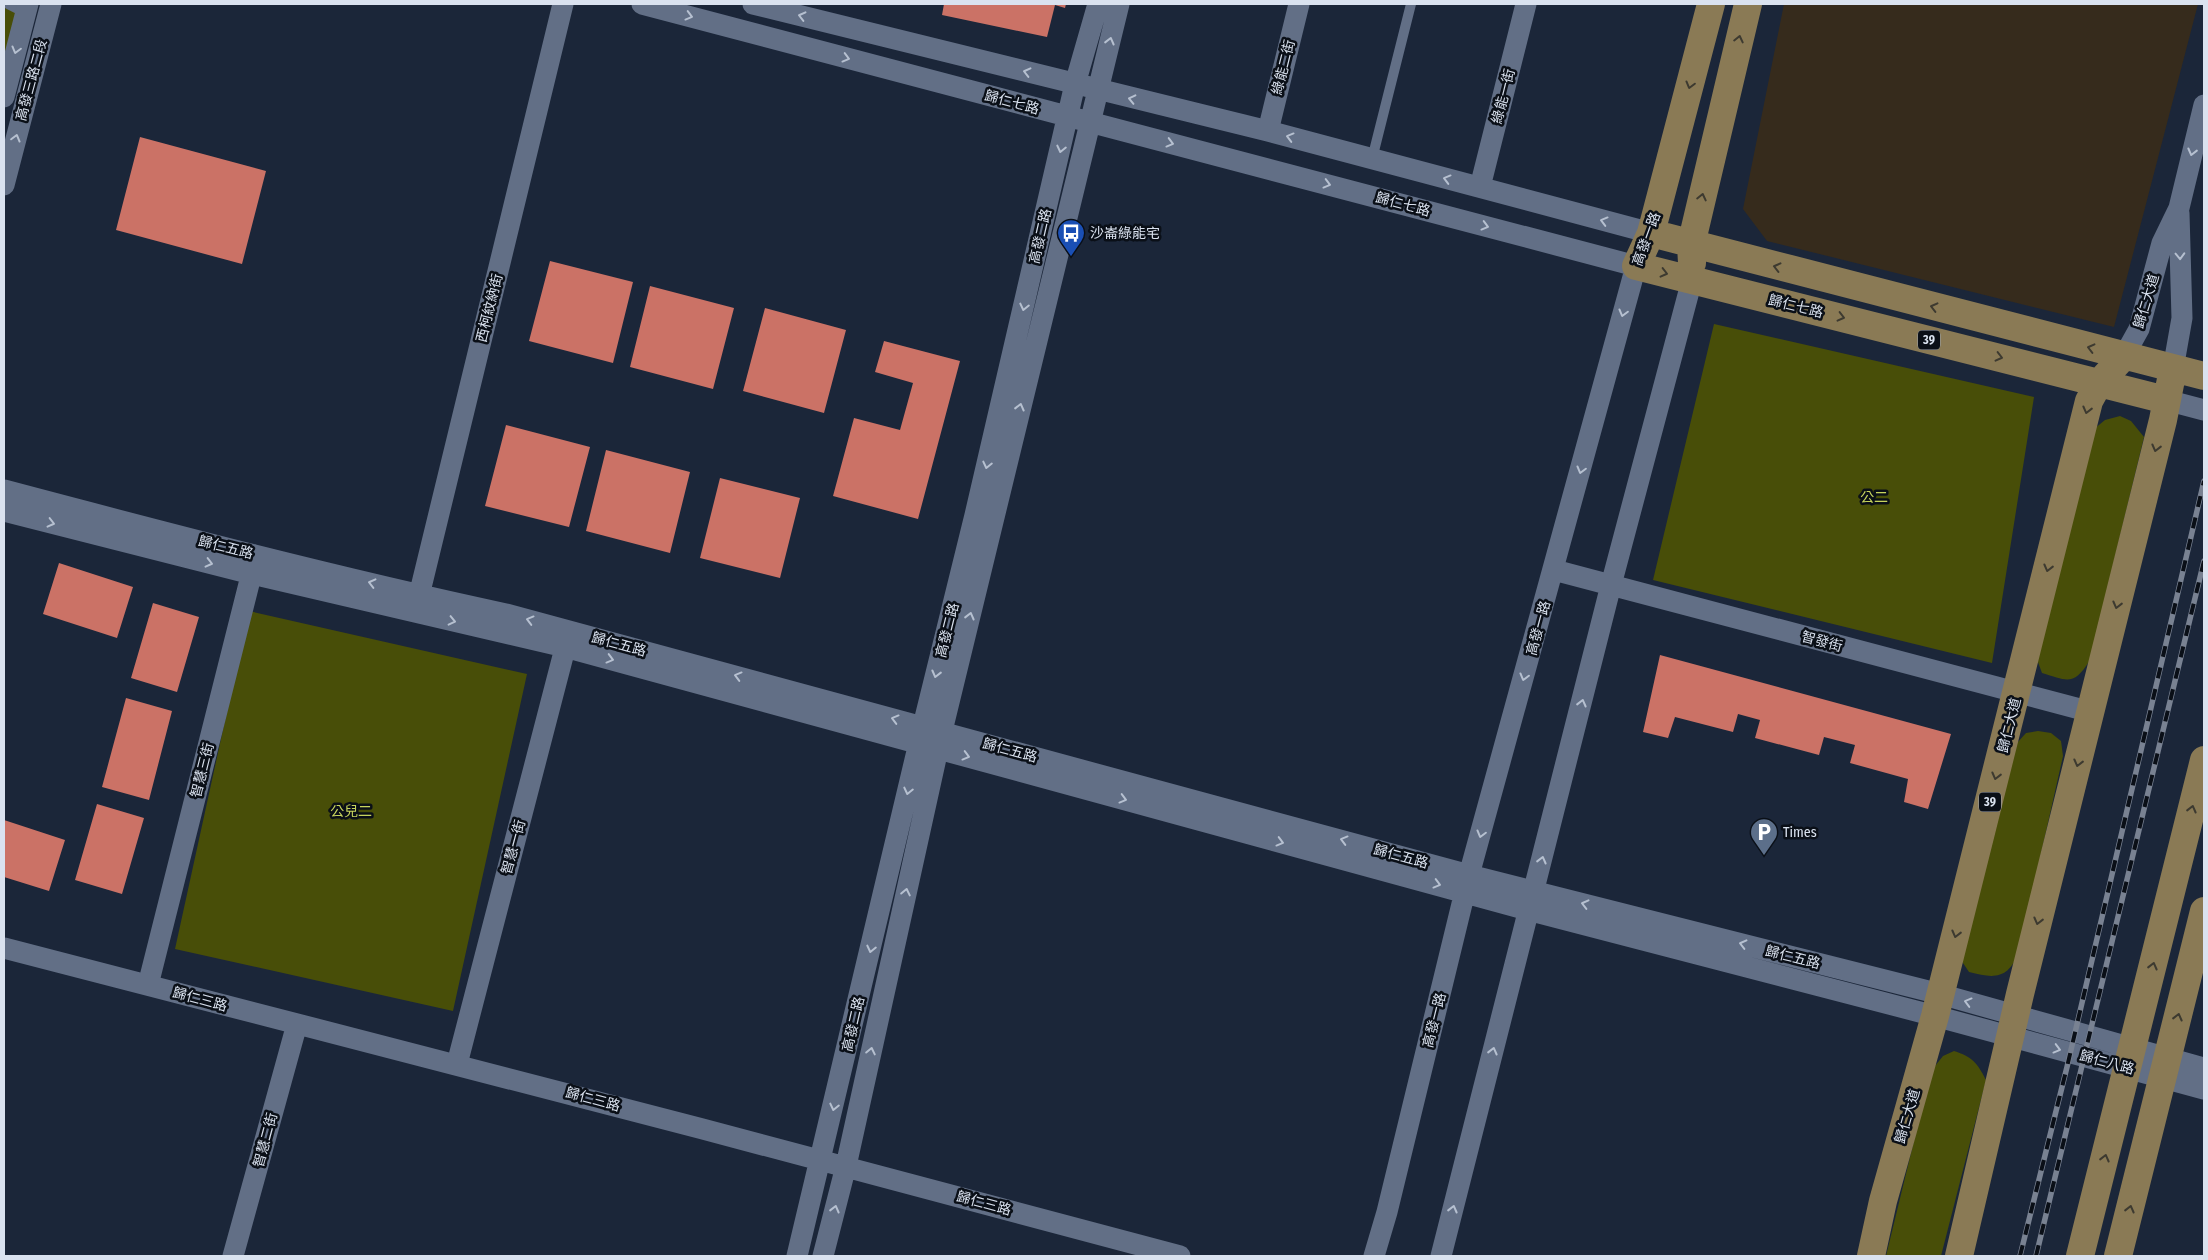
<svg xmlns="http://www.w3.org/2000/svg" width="2208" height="1260" viewBox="0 0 2208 1260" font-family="'Fira Sans Condensed','Noto Sans TC',sans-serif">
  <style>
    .commercial { fill: #362b1c }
    .green { fill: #484e08 }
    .building { fill: #cb7266 }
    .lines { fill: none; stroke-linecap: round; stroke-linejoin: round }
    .lane { stroke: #626f86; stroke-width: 10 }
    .street { stroke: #626f86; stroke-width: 21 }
    .primary { stroke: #8a7a55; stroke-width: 28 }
    .rail-casing { stroke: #798292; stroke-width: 5.5 }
    .rail { stroke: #0a0f17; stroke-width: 4; stroke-dasharray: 11; stroke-linecap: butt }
    .oneway { stroke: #b6c0d0 }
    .oneway2 { stroke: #3d3a30 }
    .labels { text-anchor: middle; stroke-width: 5; stroke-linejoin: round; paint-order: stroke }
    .shield { fill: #0a0f17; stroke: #9ca3ae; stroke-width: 1 }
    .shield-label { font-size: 12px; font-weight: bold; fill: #dae2ef }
    .street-label { font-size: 14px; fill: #dae2ef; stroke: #0a0f17 }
    .poi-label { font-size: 14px; fill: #dae2ef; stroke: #0a0f17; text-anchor: start }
    .park-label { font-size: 14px; fill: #c7d45d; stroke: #0a0f17 }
  </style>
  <rect width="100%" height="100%" fill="#1b2639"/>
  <path class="commercial" d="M1784,4H2198L2114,327L1767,241L1743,209Z"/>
  <path class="green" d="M4,4H26L4,90Z
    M1714,324L2034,397L1992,663L1653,580Z
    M2120,416L2131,421L2144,437L2090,660C2074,686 2068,681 2042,673L2035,654L2094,429L2105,420Z
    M249,611L527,674L453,1011L175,949Z
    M2038,731L2051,733L2061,741L2063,756L2019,951C2009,979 1995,979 1969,972L1963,963L1962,950L2017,743L2026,733Z
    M1954,1051C1972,1057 1977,1062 1986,1080L1941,1256H1886L1931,1071L1943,1056Z"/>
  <path class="building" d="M944,4H1066L1065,8L1055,5L1047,37L942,15Z
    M140,137L266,171L242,264L116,230Z
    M550,261L633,282L613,363L529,341Z
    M650,286L734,308L713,389L630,367Z
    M765,308L846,330L824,413L743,391Z
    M884,341L960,361L918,519L833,496L854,418L900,430L913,383L875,372Z
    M506,425L590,447L569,527L485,506Z
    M606,450L690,472L670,553L586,531Z
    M720,478L800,498L780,578L700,558Z
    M59,563L133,587L117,638L43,614Z
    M153,603L199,617L177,692L131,678Z
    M1660,655L1951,734L1928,809L1904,802L1908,779L1850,763L1855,745L1824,737L1819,755L1755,738L1760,720L1738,714L1733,732L1675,717L1668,738L1643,732Z
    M126,698L172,711L149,800L102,787Z
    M97,804L144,818L122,894L75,880Z
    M4,820L65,840L49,891L4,877Z"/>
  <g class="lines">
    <path class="lane" d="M8,4L26,13
      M1372,159L1411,4"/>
    <path class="street" d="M642,4L1636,266L1469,875L1387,1212L1374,1256
      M753,4L1268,131L1651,233
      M4,97L28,4
      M1268,131L1299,4
      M4,185L51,4
      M1480,187L1526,4
      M2124,356L2139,329L2162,243L2179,208L2204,105
      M2173,369L2182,318L2179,213
      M2166,400L2204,410
      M4,490C170,534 338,578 506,614L1469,875L1940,994L2204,1068
      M4,511L252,574L565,647L1528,910L1935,1016L2204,1089
      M1554,570L2091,712
      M416,608L563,4
      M4,948C396,1049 789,1150 1180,1256
      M148,985L255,560
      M457,1064L569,633
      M233,1256L297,1024
      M797,1256L923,726L975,515L1075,84L1098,4
      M823,1256L846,1166L942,731L1119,4
      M1441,1256L1611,585L1692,280"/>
    <path class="primary" d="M1711,4L1651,233L1636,266L2166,400
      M1651,233L2204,376
      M1692,263L1691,245L1748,4
      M1871,1256L1883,1201L1935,1016L2089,401L2099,383L2124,356
      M1959,1256L2020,994L2163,420L2173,369
      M2080,1256L2204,760
      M2118,1256L2204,911"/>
    <g class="rail-casing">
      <path id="rail" d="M2020,1256L2067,1067L2204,481
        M2036,1256L2204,561"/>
    </g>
    <use href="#rail" class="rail"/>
  </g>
  <defs><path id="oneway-chevron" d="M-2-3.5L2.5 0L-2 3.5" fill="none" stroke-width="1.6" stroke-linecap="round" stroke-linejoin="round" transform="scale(1.25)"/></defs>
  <g class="oneway">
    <use href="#oneway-chevron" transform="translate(689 16) rotate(15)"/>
    <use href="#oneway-chevron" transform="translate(802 16) rotate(-166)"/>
    <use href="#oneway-chevron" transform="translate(1110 41) rotate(-76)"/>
    <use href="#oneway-chevron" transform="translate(16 50) rotate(105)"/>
    <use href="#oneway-chevron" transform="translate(846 58) rotate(15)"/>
    <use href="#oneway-chevron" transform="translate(1027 72) rotate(-166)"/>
    <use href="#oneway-chevron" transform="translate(1132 99) rotate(-167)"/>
    <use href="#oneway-chevron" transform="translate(1290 137) rotate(-165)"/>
    <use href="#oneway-chevron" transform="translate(16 138) rotate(-75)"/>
    <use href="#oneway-chevron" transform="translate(1170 143) rotate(15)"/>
    <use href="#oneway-chevron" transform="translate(1061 149) rotate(103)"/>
    <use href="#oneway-chevron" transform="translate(2192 152) rotate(104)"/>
    <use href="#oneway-chevron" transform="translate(1447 179) rotate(-165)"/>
    <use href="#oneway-chevron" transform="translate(1327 184) rotate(15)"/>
    <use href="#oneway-chevron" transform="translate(1604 221) rotate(-165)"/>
    <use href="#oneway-chevron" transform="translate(1485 226) rotate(15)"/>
    <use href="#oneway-chevron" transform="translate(2180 256) rotate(88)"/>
    <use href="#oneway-chevron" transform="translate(1024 307) rotate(103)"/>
    <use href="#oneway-chevron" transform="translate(1623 313) rotate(105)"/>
    <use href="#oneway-chevron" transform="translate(1020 407) rotate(-76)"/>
    <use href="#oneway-chevron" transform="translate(987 465) rotate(103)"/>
    <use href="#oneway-chevron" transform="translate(1581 470) rotate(105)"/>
    <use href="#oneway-chevron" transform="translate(51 523) rotate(14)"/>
    <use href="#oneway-chevron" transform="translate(209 563) rotate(14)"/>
    <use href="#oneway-chevron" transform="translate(372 583) rotate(-166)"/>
    <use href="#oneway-chevron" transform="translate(970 616) rotate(-76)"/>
    <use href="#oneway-chevron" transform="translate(530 620) rotate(-165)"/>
    <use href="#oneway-chevron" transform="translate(452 621) rotate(13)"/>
    <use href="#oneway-chevron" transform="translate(610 659) rotate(15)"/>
    <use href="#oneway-chevron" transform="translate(936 674) rotate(104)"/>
    <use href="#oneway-chevron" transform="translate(738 676) rotate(-165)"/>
    <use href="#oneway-chevron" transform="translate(1524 677) rotate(105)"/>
    <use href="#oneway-chevron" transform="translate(1582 703) rotate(-76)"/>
    <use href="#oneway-chevron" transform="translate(895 719) rotate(-165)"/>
    <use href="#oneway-chevron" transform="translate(966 756) rotate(15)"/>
    <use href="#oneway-chevron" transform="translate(908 791) rotate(103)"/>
    <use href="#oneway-chevron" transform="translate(1123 799) rotate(15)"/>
    <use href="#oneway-chevron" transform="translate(1481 834) rotate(105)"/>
    <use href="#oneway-chevron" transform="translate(1344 840) rotate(-165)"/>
    <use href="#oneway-chevron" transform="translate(1280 842) rotate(15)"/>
    <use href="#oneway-chevron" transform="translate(1542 860) rotate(-76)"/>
    <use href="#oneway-chevron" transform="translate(1437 884) rotate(15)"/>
    <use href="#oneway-chevron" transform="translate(906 892) rotate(-78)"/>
    <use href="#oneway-chevron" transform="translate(1585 904) rotate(-166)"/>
    <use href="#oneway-chevron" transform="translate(1743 944) rotate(-166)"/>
    <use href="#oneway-chevron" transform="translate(871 949) rotate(103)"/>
    <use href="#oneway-chevron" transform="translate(1968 1002) rotate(-165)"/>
    <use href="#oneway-chevron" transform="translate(2057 1049) rotate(15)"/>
    <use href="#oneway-chevron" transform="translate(871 1051) rotate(-78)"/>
    <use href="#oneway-chevron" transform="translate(1493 1051) rotate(-76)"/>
    <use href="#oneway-chevron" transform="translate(834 1107) rotate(103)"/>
    <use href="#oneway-chevron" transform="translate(835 1209) rotate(-76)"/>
    <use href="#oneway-chevron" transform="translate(1453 1209) rotate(-76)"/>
  </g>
  <g class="oneway2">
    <use href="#oneway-chevron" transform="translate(1739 39) rotate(-77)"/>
    <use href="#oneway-chevron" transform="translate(1690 85) rotate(105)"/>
    <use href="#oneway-chevron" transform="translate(1702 197) rotate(-77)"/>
    <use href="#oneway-chevron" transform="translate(1777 267) rotate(-166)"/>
    <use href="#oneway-chevron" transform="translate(1664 273) rotate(14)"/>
    <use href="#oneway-chevron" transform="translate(1934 307) rotate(-166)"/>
    <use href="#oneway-chevron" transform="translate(1841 317) rotate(14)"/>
    <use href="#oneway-chevron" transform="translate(2091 348) rotate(-166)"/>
    <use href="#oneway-chevron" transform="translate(1999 357) rotate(14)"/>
    <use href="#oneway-chevron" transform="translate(2087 410) rotate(104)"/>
    <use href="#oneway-chevron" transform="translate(2156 448) rotate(104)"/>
    <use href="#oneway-chevron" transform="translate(2048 568) rotate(104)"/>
    <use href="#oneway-chevron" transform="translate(2117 605) rotate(104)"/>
    <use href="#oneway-chevron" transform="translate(2078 763) rotate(104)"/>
    <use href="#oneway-chevron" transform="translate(1996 776) rotate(104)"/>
    <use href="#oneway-chevron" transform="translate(2192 809) rotate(-76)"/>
    <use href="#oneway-chevron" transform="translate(2038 921) rotate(104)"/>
    <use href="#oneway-chevron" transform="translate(1956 934) rotate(104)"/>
    <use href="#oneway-chevron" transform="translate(2153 966) rotate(-76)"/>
    <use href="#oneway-chevron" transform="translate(2178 1017) rotate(-76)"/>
    <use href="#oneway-chevron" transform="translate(2105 1158) rotate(-76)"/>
    <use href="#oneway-chevron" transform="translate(2130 1209) rotate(-76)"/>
  </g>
  <defs>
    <g id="bus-pin" transform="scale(1.4375)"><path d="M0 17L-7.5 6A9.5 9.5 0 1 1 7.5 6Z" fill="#1a4fb4" stroke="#0a0f17"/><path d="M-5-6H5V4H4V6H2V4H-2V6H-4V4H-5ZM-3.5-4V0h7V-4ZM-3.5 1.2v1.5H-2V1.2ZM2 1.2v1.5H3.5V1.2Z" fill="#fff"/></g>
    <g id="parking-pin" transform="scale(1.4375)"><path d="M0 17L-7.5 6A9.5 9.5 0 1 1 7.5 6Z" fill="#5c6f8a" stroke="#0a0f17"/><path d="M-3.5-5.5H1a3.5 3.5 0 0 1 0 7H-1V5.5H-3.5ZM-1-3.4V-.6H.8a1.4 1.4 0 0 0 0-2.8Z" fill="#fff"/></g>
  </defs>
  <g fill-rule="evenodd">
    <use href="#bus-pin" x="1071" y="233"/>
    <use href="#parking-pin" x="1764" y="832"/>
  </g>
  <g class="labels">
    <g class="shield">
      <rect x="1918" y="330.5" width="22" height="19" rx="4"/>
      <rect x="1979" y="792.5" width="22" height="19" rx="4"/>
    </g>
    <g class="shield-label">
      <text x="1929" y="344">39</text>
      <text x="1990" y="806">39</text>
    </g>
    <g class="street-label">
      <text transform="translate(1283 67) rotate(-76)" y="5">綠能二街</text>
      <text transform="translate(31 80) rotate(-75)" y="5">高發三路二段</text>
      <text transform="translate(1503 96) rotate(-76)" y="5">綠能一街</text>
      <text transform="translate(1012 102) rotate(15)" y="5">歸仁七路</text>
      <text transform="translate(1403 204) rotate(15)" y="5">歸仁七路</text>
      <text transform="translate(1040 236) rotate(-77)" y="5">高發二路</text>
      <text transform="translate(1646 239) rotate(-70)" y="5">高發一路</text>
      <text transform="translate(2146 301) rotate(-73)" y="5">歸仁大道</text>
      <text transform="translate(1796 306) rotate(14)" y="5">歸仁七路</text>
      <text transform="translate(489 308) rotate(-76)" y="5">西柯紋納街</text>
      <text transform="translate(226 547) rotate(14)" y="5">歸仁五路</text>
      <text transform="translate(1538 628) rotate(-75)" y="5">高發一路</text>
      <text transform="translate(947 630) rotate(-76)" y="5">高發二路</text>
      <text transform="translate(1822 641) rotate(15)" y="5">智發街</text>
      <text transform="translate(619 644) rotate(15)" y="5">歸仁五路</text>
      <text transform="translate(2009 725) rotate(-76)" y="5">歸仁大道</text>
      <text transform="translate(1010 750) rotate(15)" y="5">歸仁五路</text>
      <text transform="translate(202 770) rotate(-76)" y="5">智慧三街</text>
      <text transform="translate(513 847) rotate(-75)" y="5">智慧一街</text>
      <text transform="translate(1401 856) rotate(15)" y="5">歸仁五路</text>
      <text transform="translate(1793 957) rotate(14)" y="5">歸仁五路</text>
      <text transform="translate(200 999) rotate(15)" y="5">歸仁三路</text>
      <text transform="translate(1434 1020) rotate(-76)" y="5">高發一路</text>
      <text transform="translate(853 1024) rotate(-77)" y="5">高發二路</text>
      <text transform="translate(2107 1062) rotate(15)" y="5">歸仁八路</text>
      <text transform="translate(593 1099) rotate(15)" y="5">歸仁三路</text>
      <text transform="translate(1907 1116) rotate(-74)" y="5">歸仁大道</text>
      <text transform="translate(265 1140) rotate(-75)" y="5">智慧二街</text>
      <text transform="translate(984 1203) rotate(15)" y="5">歸仁三路</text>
    </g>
    <g class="poi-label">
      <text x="1090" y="238">沙崙綠能宅</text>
      <text x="1783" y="837">Times</text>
    </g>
    <g class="park-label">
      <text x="1874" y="502">公二</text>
      <text x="351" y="816">公兒二</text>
    </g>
  </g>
  <rect width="2208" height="1260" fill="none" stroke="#dae2ef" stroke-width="10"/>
</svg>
